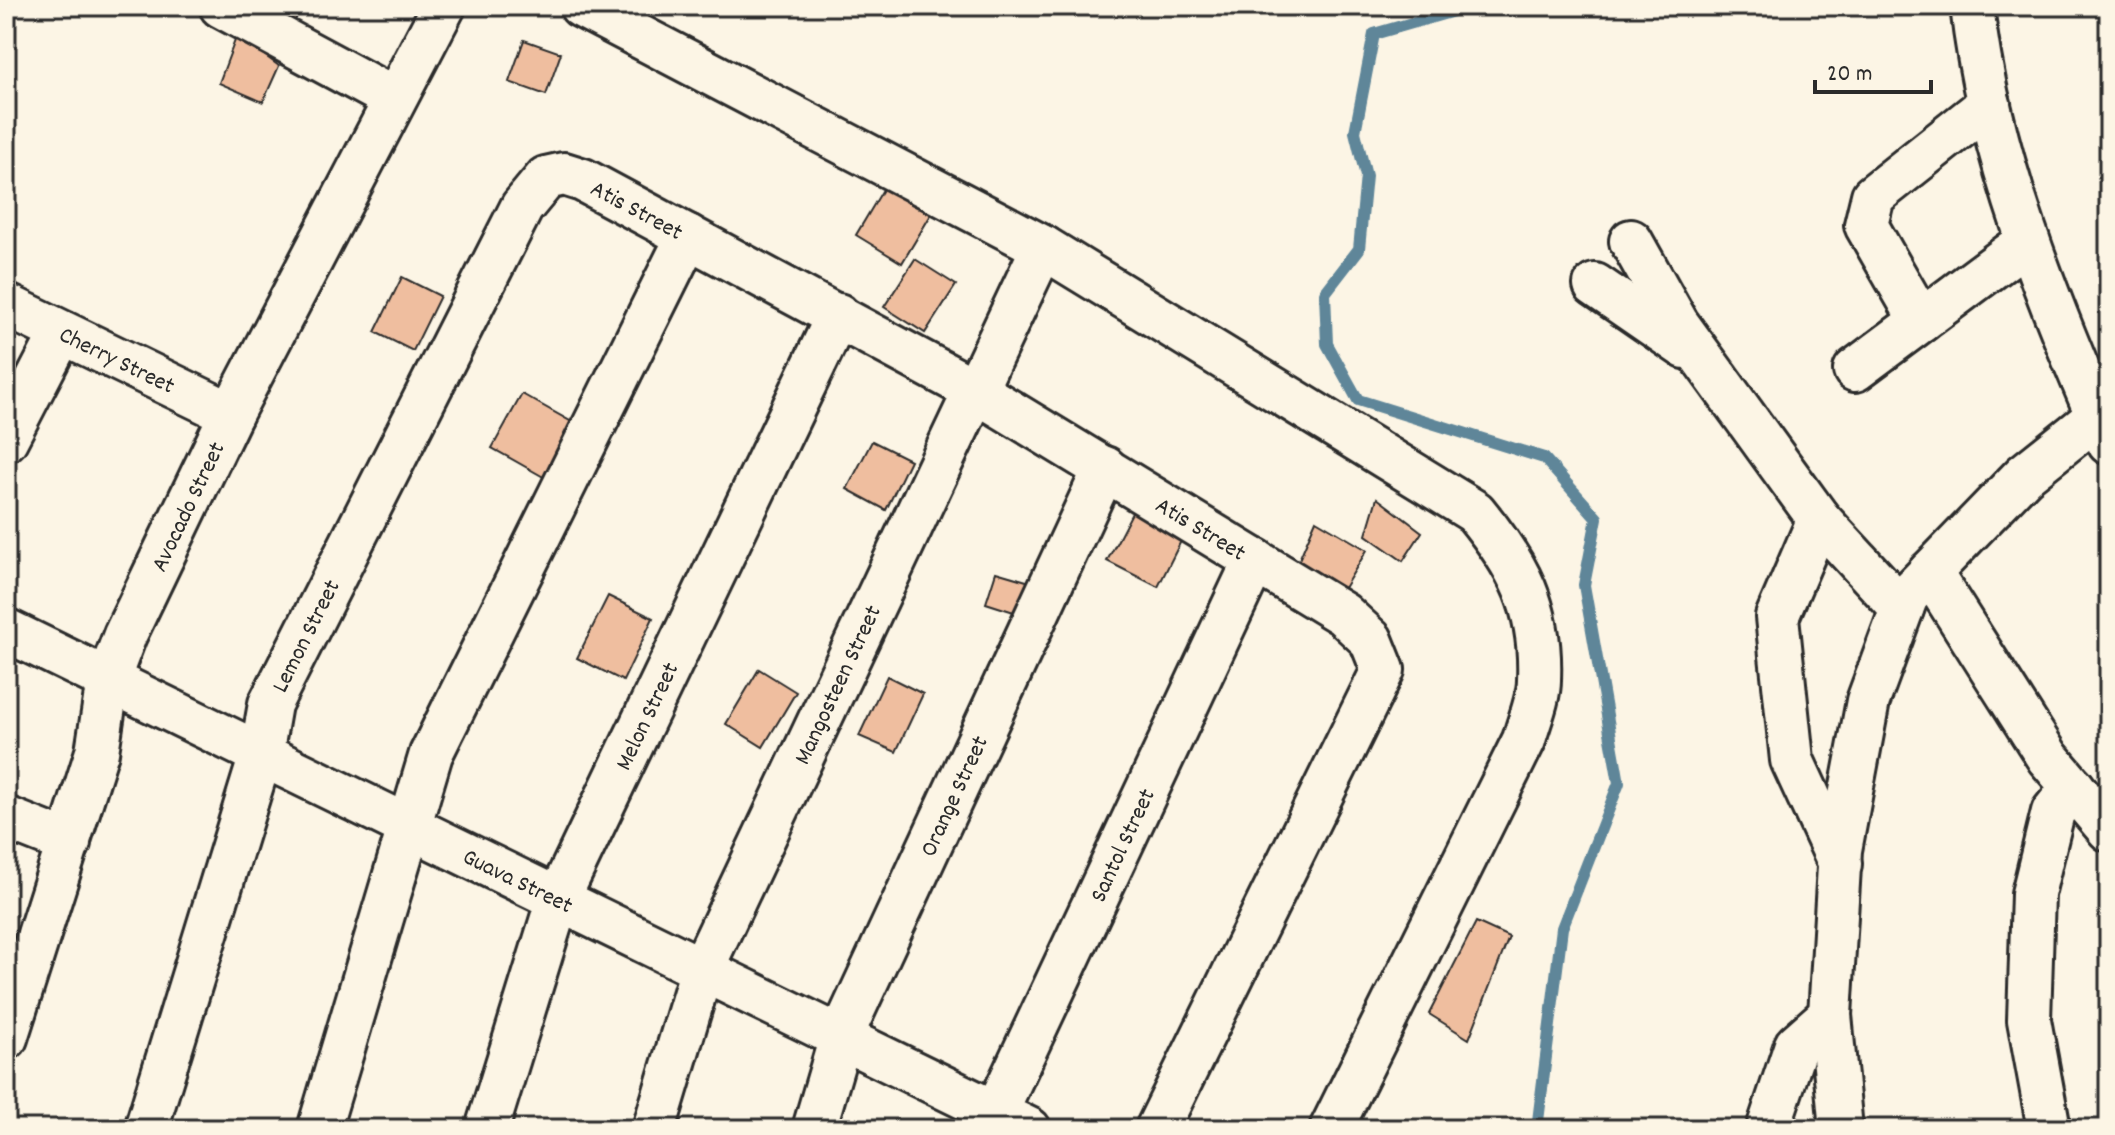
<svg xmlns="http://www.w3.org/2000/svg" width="2115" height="1135" viewBox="0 0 2115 1135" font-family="Dekko,sans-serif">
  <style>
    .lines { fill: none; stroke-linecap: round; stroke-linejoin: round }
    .stream { stroke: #5f8699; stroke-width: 12 }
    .building { fill: #efbe9f; stroke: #2b2b2b; stroke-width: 2 }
    .minor-casing { stroke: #2b2b2b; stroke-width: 48 }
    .minor { stroke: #fcf5e5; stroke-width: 42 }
    .labels { text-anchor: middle; stroke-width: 6; stroke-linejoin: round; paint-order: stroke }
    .street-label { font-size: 24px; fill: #2b2b2b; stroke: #fcf5e5 }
  </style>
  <rect width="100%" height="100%" fill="#fcf5e5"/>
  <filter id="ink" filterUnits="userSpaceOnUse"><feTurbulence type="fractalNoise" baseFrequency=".0125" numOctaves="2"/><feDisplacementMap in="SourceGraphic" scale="16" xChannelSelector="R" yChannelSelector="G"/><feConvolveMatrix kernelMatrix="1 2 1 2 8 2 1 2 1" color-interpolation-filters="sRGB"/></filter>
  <g filter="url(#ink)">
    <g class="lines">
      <path class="stream" d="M1471,6L1374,34L1355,132L1366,176L1359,249L1325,293L1327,344L1358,400L1544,458L1597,518L1584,585L1619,783L1562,928L1537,1129"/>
    </g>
    <path class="building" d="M275,6H303L294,22Z
      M237,35L279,66L263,102L219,83Z
      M524,40L561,53L546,95L509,82Z
      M885,186L932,213L902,263L856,235Z
      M915,259L956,285L925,333L884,307Z
      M402,277L440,296L413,351L375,332Z
      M522,394L577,425L547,479L492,448Z
      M872,441L910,460L886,510L847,489Z
      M1377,498L1422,532L1403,561L1366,535Z
      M1136,505L1186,531L1158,587L1107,561Z
      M1316,520L1367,550L1344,588L1298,562Z
      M996,572L1030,582L1020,614L986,603Z
      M608,596L653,618L623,681L577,658Z
      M759,669L796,692L763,747L726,724Z
      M887,676L923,694L896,752L859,736Z
      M1476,922L1509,937L1469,1039L1429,1014Z"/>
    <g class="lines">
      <g class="minor-casing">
        <g id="minor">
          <path d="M221,6L394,99"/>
          <path d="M581,6L1043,247L1475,512C1519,566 1542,608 1539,680C1539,699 1529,721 1524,740L1331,1129"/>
          <path d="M1972,6C1989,160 2049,302 2109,443"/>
          <path d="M1631,241L1677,323L1819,519L1902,609"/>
          <path d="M1595,285L1685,347"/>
          <path id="s1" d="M6,305L231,414"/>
          <path d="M1921,321L1866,225L1873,196L1989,104"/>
          <path d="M1855,370L2028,241"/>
          <path d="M6,440L61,334"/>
          <path d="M1819,519L1777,617L1792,760L1840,864"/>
          <path d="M1930,572L2048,758L2109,830"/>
          <path id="s2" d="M6,630L1029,1129"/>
          <path d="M6,818L69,843"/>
          <path id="s3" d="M6,1038L97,752L108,680L125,635L231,414L444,6"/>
          <path id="s4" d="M146,1129L261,755L270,704L522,207L546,178L564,174L583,180L976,391L1343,614L1371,640L1383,670L1157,1129"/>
          <path d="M319,1129L431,754L688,236"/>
          <path id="s5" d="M487,1129L558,899L838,315"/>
          <path id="s6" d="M654,1129L702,969L1043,247"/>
          <path id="s7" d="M814,1129L841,1037L1105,468"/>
          <path id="s8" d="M988,1129L1255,560"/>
          <path d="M1768,1129L1796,1045L1830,1015"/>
          <path d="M1841,1129L1830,1015L1840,850L1868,701L1902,609L1907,596L2024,475L2109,407"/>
          <path d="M2049,1129L2029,1020L2033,894L2053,812L2073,787"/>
        </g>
      </g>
      <use href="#minor" class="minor"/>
    </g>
  </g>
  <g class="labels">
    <g class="street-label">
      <text dy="8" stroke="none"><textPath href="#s4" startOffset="1138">Atis Street</textPath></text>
      <text dy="8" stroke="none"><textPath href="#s1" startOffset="124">Cherry Street</textPath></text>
      <text dy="8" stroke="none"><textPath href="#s3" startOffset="564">Avocado Street</textPath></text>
      <text dy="8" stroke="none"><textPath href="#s4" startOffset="1786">Atis Street</textPath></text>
      <text dy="8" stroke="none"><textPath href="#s4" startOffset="520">Lemon Street</textPath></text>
      <text dy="8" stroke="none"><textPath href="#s6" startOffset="482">Mangosteen Street</textPath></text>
      <text dy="8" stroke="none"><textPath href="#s5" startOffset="444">Melon Street</textPath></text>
      <text dy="8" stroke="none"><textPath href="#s7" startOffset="362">Orange Street</textPath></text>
      <text dy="8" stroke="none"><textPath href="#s8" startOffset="314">Santol Street</textPath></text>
      <text dy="8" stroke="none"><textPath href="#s2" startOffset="570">Guava Street</textPath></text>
    </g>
  </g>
  <rect width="2115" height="1135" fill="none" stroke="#fcf5e5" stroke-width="32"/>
  <rect x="16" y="16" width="2083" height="1103" fill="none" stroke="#2b2b2b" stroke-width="3" filter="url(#ink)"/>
  <path d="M1815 80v12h116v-12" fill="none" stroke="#2b2b2b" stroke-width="4"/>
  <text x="1827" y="80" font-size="24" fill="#2b2b2b" stroke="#fcf5e5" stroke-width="6" paint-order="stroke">20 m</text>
</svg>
